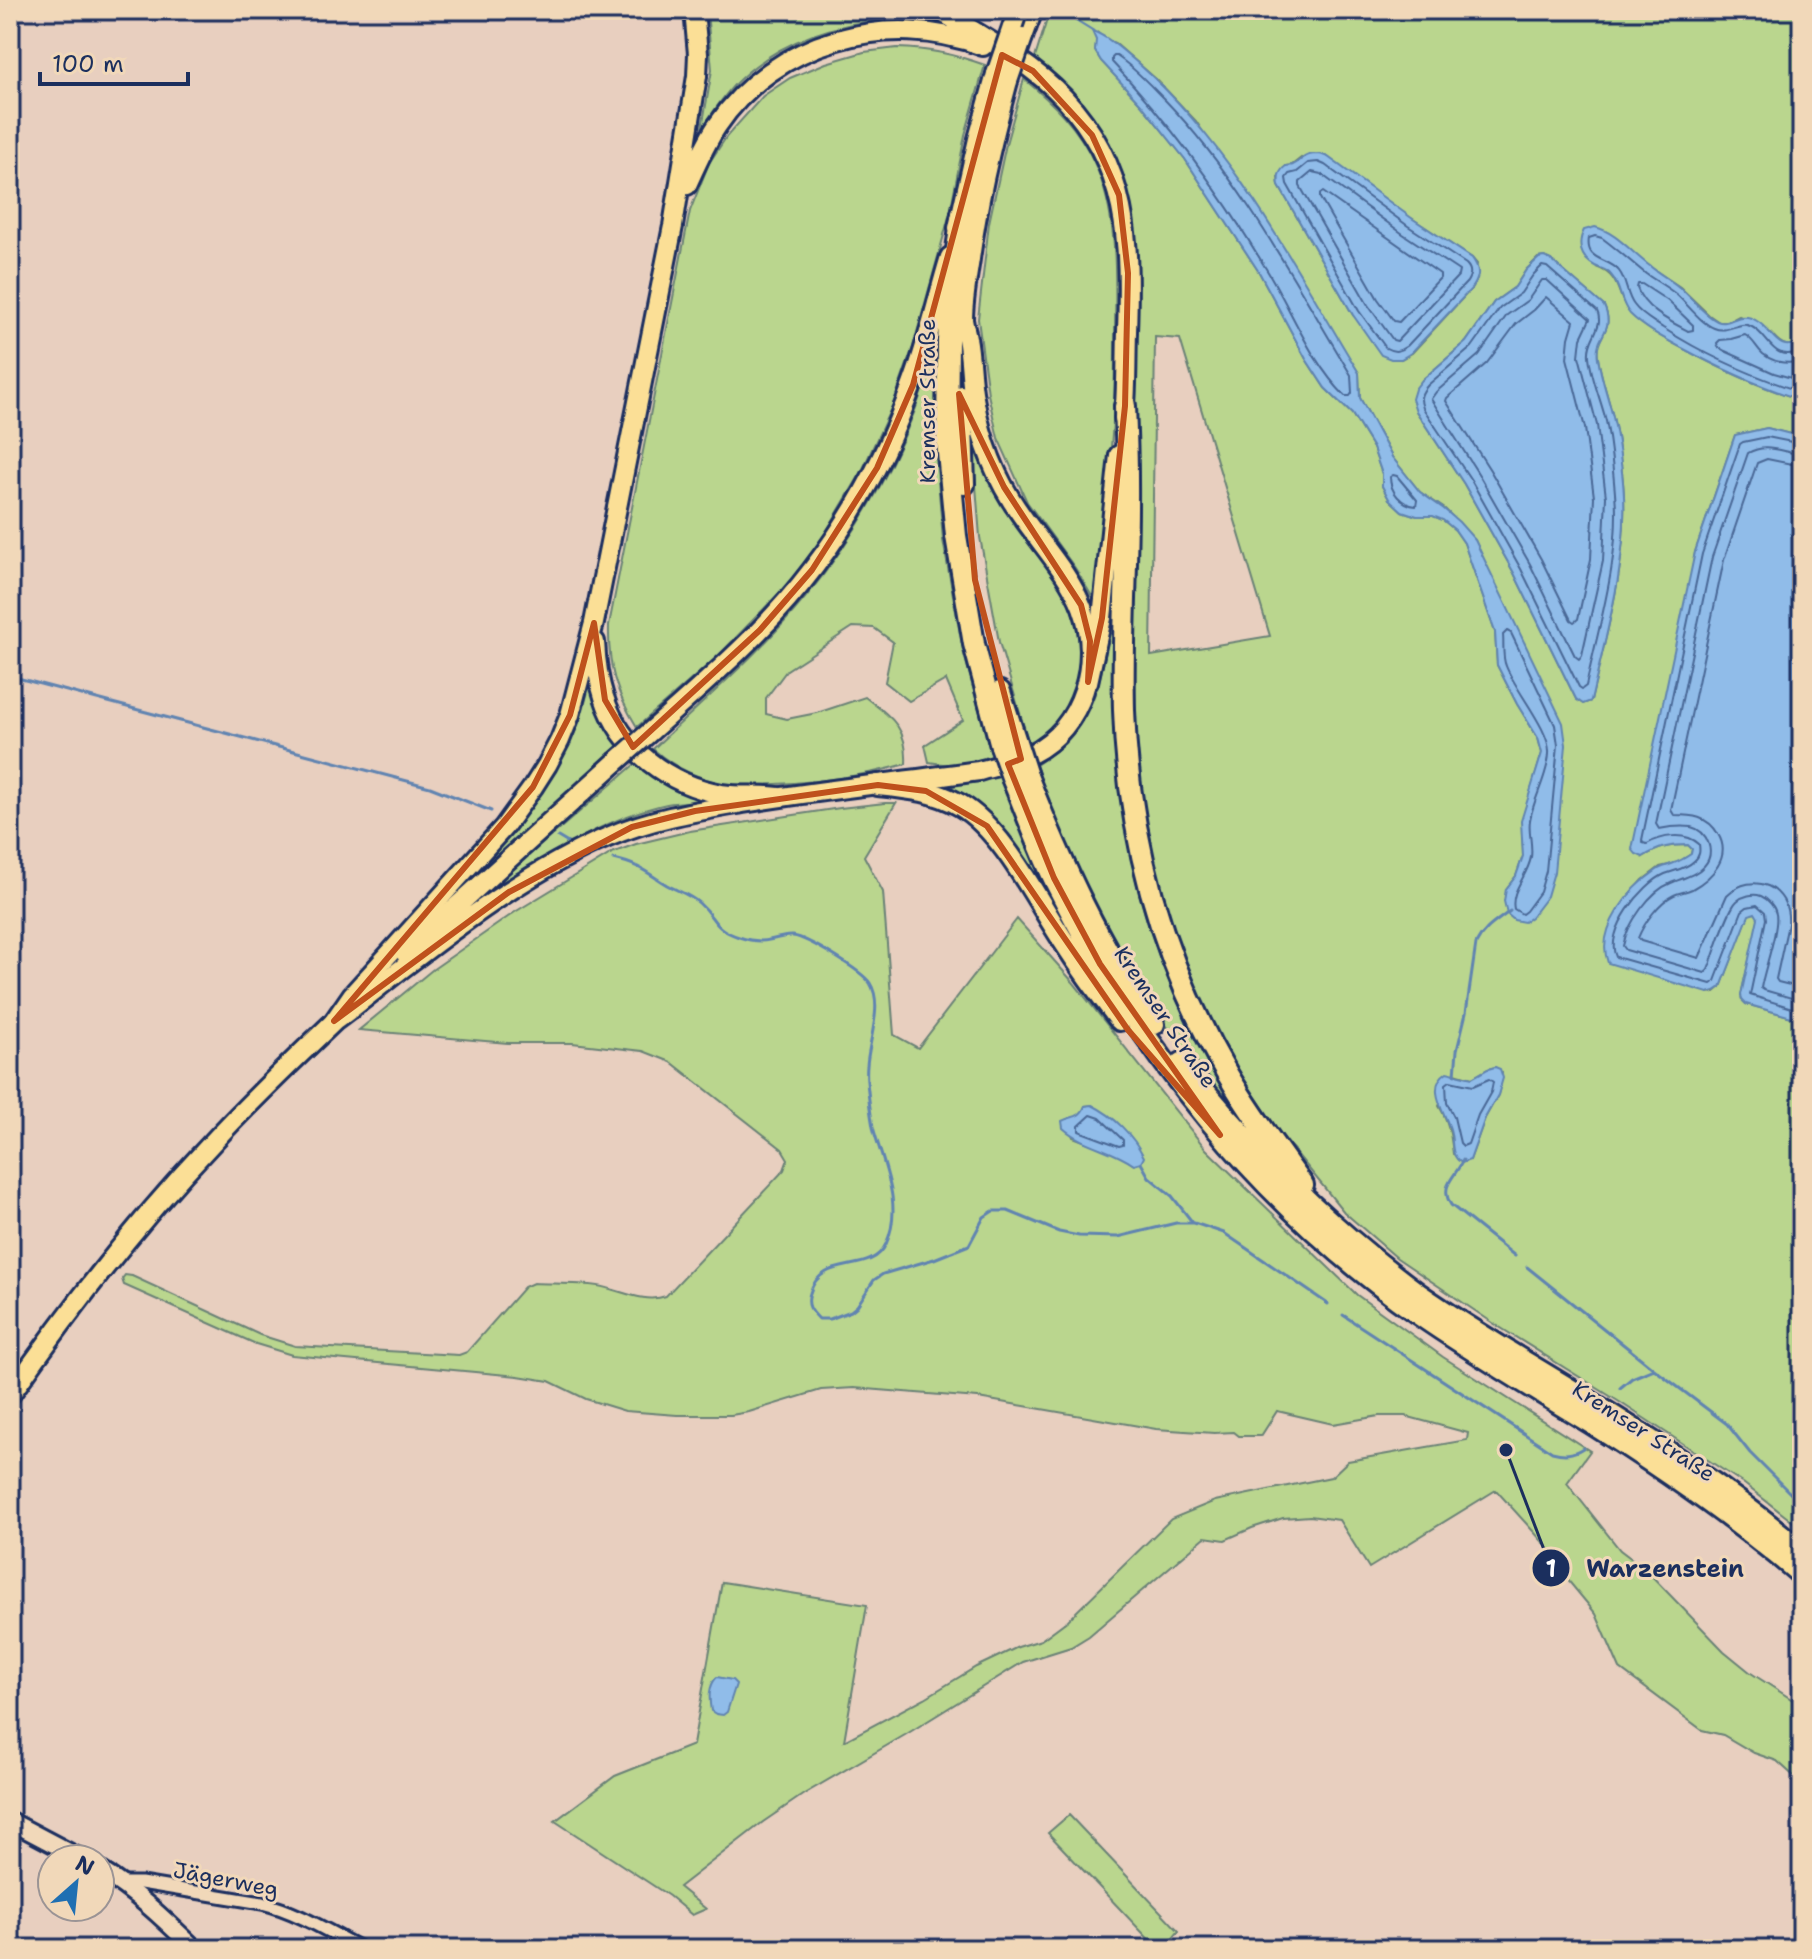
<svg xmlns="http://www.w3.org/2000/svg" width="1812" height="1959" viewBox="0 0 1812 1959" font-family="'Shantell Sans',sans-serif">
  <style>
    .green { fill: #bad68e; stroke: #6a8276; stroke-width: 2; fill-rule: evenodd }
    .water { fill: #90bce9; stroke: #6184b1; stroke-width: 2 }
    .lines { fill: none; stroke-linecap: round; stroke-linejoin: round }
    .shore { stroke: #4a6796; stroke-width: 2 }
    .stream { stroke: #6184b1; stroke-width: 3 }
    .minor-casing { stroke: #1b2f5e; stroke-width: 17 }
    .secondary-casing { stroke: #1b2f5e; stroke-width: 22 }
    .primary-casing { stroke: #1b2f5e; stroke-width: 24 }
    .trunk-casing { stroke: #1b2f5e; stroke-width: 24 }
    .motorway-casing { stroke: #1b2f5e; stroke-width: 26 }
    .minor { stroke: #f1d8b9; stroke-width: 11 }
    .secondary { stroke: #f1d8b9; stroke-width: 16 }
    .primary { stroke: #fbdf96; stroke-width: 18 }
    .trunk { stroke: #fbdf96; stroke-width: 18 }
    .motorway { stroke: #fbdf96; stroke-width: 20 }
    .primary-bridge-casing { stroke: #1b2f5e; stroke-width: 24; stroke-linecap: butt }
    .motorway-bridge-casing { stroke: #1b2f5e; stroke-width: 26; stroke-linecap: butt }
    .primary-bridge { stroke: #fbdf96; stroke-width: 18 }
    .motorway-bridge { stroke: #fbdf96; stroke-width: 20 }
    .marked { fill: none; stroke: #bf511c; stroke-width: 6; stroke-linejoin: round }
    .labels { text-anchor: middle; stroke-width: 6; stroke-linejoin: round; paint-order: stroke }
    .street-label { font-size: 22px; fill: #1b2f5e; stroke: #f1d8b9 }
    .leader { fill: none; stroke: #1b2f5e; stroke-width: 3 }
    .callout-dot { fill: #1b2f5e; stroke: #f1d8b9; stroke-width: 3 }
    .mark-label { font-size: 24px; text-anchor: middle; font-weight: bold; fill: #fff }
    .callout-label { font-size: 24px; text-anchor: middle; font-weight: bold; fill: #1b2f5e; stroke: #f1d8b9; stroke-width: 6; stroke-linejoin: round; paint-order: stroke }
  </style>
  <rect width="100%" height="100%" fill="#e8cfbf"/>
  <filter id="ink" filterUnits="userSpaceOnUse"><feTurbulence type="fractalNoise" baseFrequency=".0125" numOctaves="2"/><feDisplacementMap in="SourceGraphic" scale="16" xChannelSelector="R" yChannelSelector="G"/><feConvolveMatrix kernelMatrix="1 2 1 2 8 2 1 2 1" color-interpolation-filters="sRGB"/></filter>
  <g filter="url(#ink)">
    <path class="green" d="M707,10H923L951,27C932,23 914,19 895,20C841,20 780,41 740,79C725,93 714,111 702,128L712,70Z
      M1050,10H1802V340C1780,354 1778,336 1763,327C1755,323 1747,320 1739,316L1728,322H1719L1709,315L1680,287L1650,267H1596C1625,277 1614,300 1635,318C1651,332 1670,342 1688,351C1725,371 1762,388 1802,400V437L1767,428L1735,435L1695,552L1643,857C1659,847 1670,845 1688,845L1692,849L1691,854L1677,863L1660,867L1643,880L1628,897L1708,993L1715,992L1721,987L1749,914L1755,913L1759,917L1741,995L1742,1000L1746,1004L1802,1020V1529L1743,1483L1618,1401L1493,1323L1397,1258L1344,1212L1279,1132L1237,1069L1214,1028L1180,953L1154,867L1145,823L1136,751L1133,532L1137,277L1132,216L1119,169L1111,151L1034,61ZM1098,33L1105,39L1115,43L1156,79L1196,121L1359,373L1360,398L1392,457L1420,492L1445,509L1475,540L1566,745L1507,914L1506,889L1516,876L1523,856L1522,821L1542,753L1538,738L1517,704L1497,665L1495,632L1464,543L1455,530L1443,520L1433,516H1417L1402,511L1389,499L1382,486V474L1373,448L1352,414L1325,388L1306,359L1259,272L1185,159L1141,104L1101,61L1095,51ZM1301,158L1413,219L1472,258L1477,264L1473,287L1412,353L1401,359L1353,315L1279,186L1278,177L1286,166L1292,165ZM1544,257L1551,260L1604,306C1616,332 1594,334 1598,358C1601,377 1608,397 1613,417C1618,438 1623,474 1624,496C1627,565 1606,634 1591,701L1583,704L1576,699L1514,573L1464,484L1416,411L1422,380L1466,342L1494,302L1515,287L1526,270L1538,258ZM1155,337L1180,339L1270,636L1151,656ZM1495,1067L1502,1073L1498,1095L1485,1118L1470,1160L1453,1154C1451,1136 1449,1122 1439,1106L1455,1073L1472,1078L1488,1069Z
      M897,48C929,49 954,54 985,65L965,135L950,213L913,347L893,404L861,473L823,537L787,585L717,657L637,727C615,691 608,667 609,625L690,211L709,163L727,136L763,96L790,78L826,63L864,52Z
      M1024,79C1053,103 1078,127 1094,162C1118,213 1116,276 1115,330C1115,355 1115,379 1114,404C1111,468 1101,534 1093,598L1075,568L1027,502L998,438L988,394L978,319L989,223L1006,144Z
      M937,343L935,443L943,540L963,650L992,758L949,765L929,762L925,745L963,720L946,680L909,701L885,682L893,642L874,628L853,627L787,670L766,698V714L787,719L817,713L865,697C891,717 908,727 906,764C864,776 820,782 776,784C758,785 737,786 720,783C695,777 672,766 653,749C704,700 760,653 805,598C850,543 888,479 914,413C923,390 929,366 937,343Z
      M973,447C985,471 996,495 1010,518C1024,541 1044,560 1058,582C1085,626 1090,685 1054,726C1047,733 1037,739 1029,744L999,642L980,537Z
      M1115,594C1114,633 1113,671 1114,710C1116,809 1136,910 1177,1000C1197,1045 1223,1086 1249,1128C1168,1041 1104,938 1058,829C1050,808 1043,786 1036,765C1046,758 1057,751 1066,742C1103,705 1107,643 1115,594Z
      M590,683C597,706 606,725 619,745L513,844L491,858C525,816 561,771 580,720C584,708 587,695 590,683Z
      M635,764C659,782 675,791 704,801C692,802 679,802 667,804C599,819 538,863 479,898Z
      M999,775L1026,843L1045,883L1090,966L1007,837L932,784Z
      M885,803H896L864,856L883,892L894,1035L918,1048L1017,919L1073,982L1206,1149L1357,1295L1443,1357L1590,1451L1567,1483L1620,1550L1645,1569L1724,1651L1751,1673L1802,1706V1780L1796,1778L1777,1761L1754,1753L1723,1735L1702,1730L1620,1669L1596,1614L1552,1561L1551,1551L1496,1490L1369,1568L1339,1520L1310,1516L1283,1518L1252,1528L1225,1540L1205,1537L1089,1636L1071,1647L1023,1662L905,1735L804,1794L763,1822L679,1887L706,1909L692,1915L669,1896L555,1821L615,1776L693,1745L722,1582L867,1605L844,1741L925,1698L976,1667L1018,1647L1041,1640L1068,1620L1171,1519L1215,1501L1331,1477L1348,1461L1467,1440L1468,1433L1405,1416H1379L1333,1424L1277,1411L1261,1436H1239L1234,1432L1214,1433L1156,1429L978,1398L854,1388L821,1390L749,1412L731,1415H677L625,1411L586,1399L549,1381L518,1376L292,1355L256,1344L124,1285L122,1279L125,1275L132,1276L260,1335L295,1346L459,1355L467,1352L524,1287L533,1283C554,1284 577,1283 598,1286C621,1290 644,1304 666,1296L784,1170L788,1159L782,1149L671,1062L643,1051L572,1043H508L359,1030L432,970L515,912L612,853L636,844L690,831L840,808ZM1092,1105L1134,1165L1120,1155L1073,1137L1067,1119C1076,1118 1082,1115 1085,1106Z
      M1069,1815L1179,1931L1164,1949H1158L1048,1833Z"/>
    <path class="water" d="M1092,31C1108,36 1127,54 1141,66C1235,150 1294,266 1359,373L1360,398L1392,457L1420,492L1444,509L1459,522L1475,540L1563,723L1566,745L1554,872L1547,896L1531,917L1524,922L1514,920L1507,914L1504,901L1506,889L1516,876L1523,856L1521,821L1542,753L1538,738L1517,704L1497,665L1495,632L1464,543L1455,530L1443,520L1433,516H1417L1402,511L1389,499L1382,486V474L1373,448L1352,414L1325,388L1306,359L1259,272L1185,159L1141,104L1101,61L1095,51L1096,40Z
      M1320,154L1328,157L1413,219L1472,258C1480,269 1480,276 1473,287L1411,353L1401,359H1391L1381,355L1353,315L1279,186C1278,178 1278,171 1286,166C1288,165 1291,166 1293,165C1305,158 1303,154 1320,154Z
      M1595,227C1616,232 1632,253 1650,266C1659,274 1671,280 1680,288C1692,297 1702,314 1717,321C1731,327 1738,309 1757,321C1774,331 1777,356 1802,340V400C1760,387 1721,369 1682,348C1665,339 1644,328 1630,314C1620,303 1621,286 1611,275C1607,269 1601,269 1595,266C1580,258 1577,244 1584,230Z
      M1544,257L1551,260L1604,306C1616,332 1594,335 1598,358C1601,378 1608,397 1613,417C1618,438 1623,474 1624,496C1627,565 1606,634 1591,701L1583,704L1576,699L1514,573L1464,484L1416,411L1412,399L1415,389L1422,380L1466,342L1494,302L1515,287L1526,270L1539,258Z
      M1767,428L1802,437V1020L1746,1004L1742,1000L1741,995L1758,918L1755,913L1749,915L1721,987L1715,991L1708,993L1608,963C1595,929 1630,888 1657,870C1662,866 1668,866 1674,863C1680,861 1685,858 1691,854L1692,849L1688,845C1670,845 1659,847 1643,857L1636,854L1632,849L1695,552L1735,435Z
      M1495,1067L1500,1069L1503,1078L1498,1095L1485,1118L1470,1160L1462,1163C1449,1156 1454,1142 1450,1129C1445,1112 1425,1086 1447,1072L1472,1078L1488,1069Z
      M1092,1105C1114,1116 1133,1135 1144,1157L1141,1163L1134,1165C1112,1149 1083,1146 1063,1128L1062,1121C1072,1116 1081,1118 1085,1106Z
      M717,1677L732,1680L736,1684L727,1712L723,1715L716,1714L711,1711C709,1699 708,1686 717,1677Z"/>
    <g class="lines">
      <path class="shore" d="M1115,55C1133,66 1150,85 1165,100C1240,178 1295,282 1351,375L1352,393L1350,396H1345C1309,360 1292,310 1265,267C1221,193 1171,124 1112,62V58Z
        M1318,162L1325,165L1408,226L1466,264C1472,270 1471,275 1467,282L1407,346C1399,351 1395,353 1386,348L1359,311L1287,184L1286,178L1289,174L1297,172L1308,163Z
        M1312,172L1321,174L1403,234L1459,271L1458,276L1397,341L1393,340L1368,305L1300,186V182Z
        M1323,192L1440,274V278L1399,322L1394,321L1378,299L1320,198V194Z
        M1542,266L1547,267L1597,311C1605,327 1587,338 1589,356C1591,378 1601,400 1606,421C1611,444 1613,470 1615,493C1621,555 1599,625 1586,686L1582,689L1579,687L1521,569L1471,480L1423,408C1419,398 1421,393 1428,385L1472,347L1500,308L1521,293L1533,275Z
        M1542,280H1547L1590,319L1581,338L1579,356L1597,425L1606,497L1603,561L1582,655L1579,659L1575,656L1530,564L1479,475L1431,399L1436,392L1479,355L1507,315L1528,300Z
        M1638,284H1642L1668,301L1693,325V330L1688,331C1669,321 1644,309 1637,288Z
        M1546,297L1574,321L1569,338L1567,358L1585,428L1594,497L1591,559L1578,619L1574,622L1571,620L1541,559L1490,470L1446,401L1447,398L1487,363L1516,324L1534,310Z
        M1802,350C1771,365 1770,334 1750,326C1738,321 1728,334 1714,328C1700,322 1689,306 1677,295C1667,287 1656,281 1646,274C1631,262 1617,249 1602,238L1595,236L1589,238C1585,262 1608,257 1619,271C1627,281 1626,295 1634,305C1641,315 1653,321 1663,328C1705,355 1754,377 1802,392
        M1802,361C1789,364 1774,363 1763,354C1756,348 1754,340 1745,335L1731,339L1720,340L1717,343L1718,347L1725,351L1774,373L1802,381
        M1802,444L1767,437L1743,442L1740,444L1702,554L1642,840L1643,843L1647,844C1661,836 1685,831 1699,844C1700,851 1700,856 1694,861C1686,869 1675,870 1665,874C1642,884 1604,932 1616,957L1711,984L1715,981L1742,911L1747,907L1757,905L1765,912L1766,919L1750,995L1802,1011
        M1802,454C1782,453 1767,442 1748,453L1712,557L1656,824L1659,829C1669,827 1680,826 1691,827C1708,831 1716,853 1704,866C1695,876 1682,878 1671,883C1650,891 1627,924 1623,946L1626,950L1705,973L1708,970C1714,956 1727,910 1737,901C1743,896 1753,893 1761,896C1768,899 1775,907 1776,914C1779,929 1764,970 1761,988L1764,990L1802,1001
        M1802,466L1767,459L1757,463L1724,560L1671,810L1674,815C1692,815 1708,816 1718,834C1732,857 1712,878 1692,889C1686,892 1680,892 1674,895C1659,902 1644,923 1638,938L1641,941L1699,958L1727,895C1753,870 1791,887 1788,924L1776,979L1778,982L1802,988
        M1393,475L1397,476L1417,500L1416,506C1402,505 1390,492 1390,477Z
        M1507,631L1511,633L1555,725L1558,745L1546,871L1540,892L1526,911L1522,914L1514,909C1510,890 1528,876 1531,857C1533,845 1528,832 1530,820C1533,800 1548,775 1549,754C1551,731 1515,690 1506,666C1502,657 1504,645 1503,635Z
        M1489,1079L1493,1082L1491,1092L1478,1115L1468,1144L1463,1146L1460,1143L1454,1117L1447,1103L1446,1084L1450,1081L1473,1086Z
        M1091,1115L1100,1118L1123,1140V1145L1119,1146L1079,1131V1126Z"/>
      <path class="stream" d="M1059,10L1093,31
        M10,676L430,787L491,811
        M558,837L568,843
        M614,859C640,865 646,872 667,885C678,891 690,895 699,903C717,919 712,928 739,937C748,940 760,942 769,940C777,939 785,935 793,936C808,938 862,971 870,983C884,1005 868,1042 867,1066C866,1074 867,1083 868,1091C869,1102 871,1115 873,1127C883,1165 904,1205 886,1244C871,1277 821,1253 810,1293C806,1305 811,1311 819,1319H830L851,1311L857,1306L874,1280L883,1274L934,1259L969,1245L984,1217L993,1211H1008L1059,1232L1079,1236L1118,1237L1176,1223H1194L1224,1233L1328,1304
        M1455,1075L1457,1050L1466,1013L1476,944C1484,928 1496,922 1510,911
        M1463,1160C1455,1178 1439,1185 1451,1205L1515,1256
        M1141,1163L1149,1177L1172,1196L1193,1223
        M1527,1267L1654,1369L1727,1424L1750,1453L1802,1505
        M1343,1315L1552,1452C1564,1455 1572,1455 1583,1448
        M1620,1388L1632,1378L1654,1369"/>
      <g class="minor-casing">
        <path id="minor" d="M122,1883H141L262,1903C298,1912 329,1932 362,1949"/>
      </g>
      <g class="secondary-casing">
        <path id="secondary" d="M10,1821L82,1859
          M100,1870C136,1892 165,1920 195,1949"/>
      </g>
      <g class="primary-casing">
        <path id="primary" d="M1023,37L1033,10
          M958,228L978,139L996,74
          M651,731C687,699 724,667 758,632C827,562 879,477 912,385C928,343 937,299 950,257
          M405,953L616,762
          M336,1020C361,1002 384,982 408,964C469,917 537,867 608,837C652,818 697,811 743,803C821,790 900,782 979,771C996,766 1015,763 1031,754C1084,727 1102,661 1082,607C1069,574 1042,545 1022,516C997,482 981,440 974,398C970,378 971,358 967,338C966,332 964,326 963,320C963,300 967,279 970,259C978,199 992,140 1008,81
          M10,1395C72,1306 139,1220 213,1142C254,1097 299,1055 343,1013"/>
      </g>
      <g class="trunk-casing">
        <path id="trunk" d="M939,10C981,36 1030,62 1064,98C1129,167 1130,243 1127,332C1126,361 1127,389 1124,418
          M687,185C696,165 705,144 717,126C775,40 888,10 983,46
          M595,642C596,661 598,679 604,697C620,749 669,785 722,794C741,797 759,794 778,797
          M1088,682L1102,618L1119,455
          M334,1021L352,995L504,827L533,787L547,765L560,740L570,715L594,623L673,226L697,76L698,54L694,10"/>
      </g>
      <g class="motorway-casing">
        <path id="motorway" d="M962,214L952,285L948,341L947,442L956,536L974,644L1001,746
          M961,396L964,484
          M1125,406C1126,430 1127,454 1127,479C1128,556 1122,633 1124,710C1128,839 1163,963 1228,1075C1250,1113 1277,1149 1303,1185
          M1000,692L1016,742
          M1027,776C1061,863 1100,948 1154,1024
          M1013,780C1027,814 1039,848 1055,881C1139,1051 1261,1203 1417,1313C1473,1352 1532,1387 1591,1423C1664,1469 1736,1519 1802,1575
          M878,785C907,788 934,790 960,805C1003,830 1036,899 1063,940C1081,968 1100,994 1120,1020
          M1182,1063C1251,1151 1330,1229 1420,1295C1473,1332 1529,1364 1584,1398C1660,1445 1734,1494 1802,1552"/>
      </g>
      <use href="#minor" class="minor"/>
      <use href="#secondary" class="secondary"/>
      <use href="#primary" class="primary"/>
      <use href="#trunk" class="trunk"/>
      <use href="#motorway" class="motorway"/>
      <g class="primary-bridge-casing">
        <path id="primary-bridge" d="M996,74L1018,10
          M1008,81L1023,37
          M616,762L651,731"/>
      </g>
      <g class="motorway-bridge-casing">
        <path id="motorway-bridge" d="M1016,742L1027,776
          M1001,746L1013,780"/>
      </g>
      <use href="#primary-bridge" class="primary-bridge"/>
      <use href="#motorway-bridge" class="motorway-bridge"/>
    </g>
  </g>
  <path class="marked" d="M1002,55L1033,71L1092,135L1119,195L1128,273L1125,406L1102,618L1088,682L1090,641L1081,605L1004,487L959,394L975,580L1021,759L1008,764L1054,878L1100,964L1220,1135L1128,1030L987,826L926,791L878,785L695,811L632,827L509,892L334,1021L533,787L570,715L594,623L605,700L633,747L760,630L812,570L877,468L913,385Z"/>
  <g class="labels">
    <g class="street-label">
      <text transform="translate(927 401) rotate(-90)" y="8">Kremser Straße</text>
      <text transform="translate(1166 1017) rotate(56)" y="8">Kremser Straße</text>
      <text transform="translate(1644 1431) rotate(33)" y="8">Kremser Straße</text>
      <text transform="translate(226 1879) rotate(11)" y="8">Jägerweg</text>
    </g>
  </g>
  <path class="leader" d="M1506 1450L1551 1568"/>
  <g class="callout-dot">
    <circle cx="1506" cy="1450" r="8"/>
    <circle cx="1551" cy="1568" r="20"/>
  </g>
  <g class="mark-label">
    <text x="1551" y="1577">1</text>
  </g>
  <g class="callout-label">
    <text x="1665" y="1577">Warzenstein</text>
  </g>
  <rect width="1812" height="1959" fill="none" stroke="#f1d8b9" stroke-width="40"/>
  <rect x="20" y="20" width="1772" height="1919" fill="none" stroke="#1b2f5e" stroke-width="3" filter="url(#ink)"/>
  <g transform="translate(76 1883) rotate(27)"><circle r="38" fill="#f1d8b9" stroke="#9b9495" stroke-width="2"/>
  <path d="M0-6L14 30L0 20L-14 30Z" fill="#1f6fb2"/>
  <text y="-12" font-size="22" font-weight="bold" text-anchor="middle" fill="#1b2f5e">N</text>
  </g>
  <path d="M40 72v12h148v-12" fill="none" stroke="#1b2f5e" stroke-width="4"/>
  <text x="52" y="72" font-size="24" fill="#1b2f5e" stroke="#f1d8b9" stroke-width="6" paint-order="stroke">100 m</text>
</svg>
